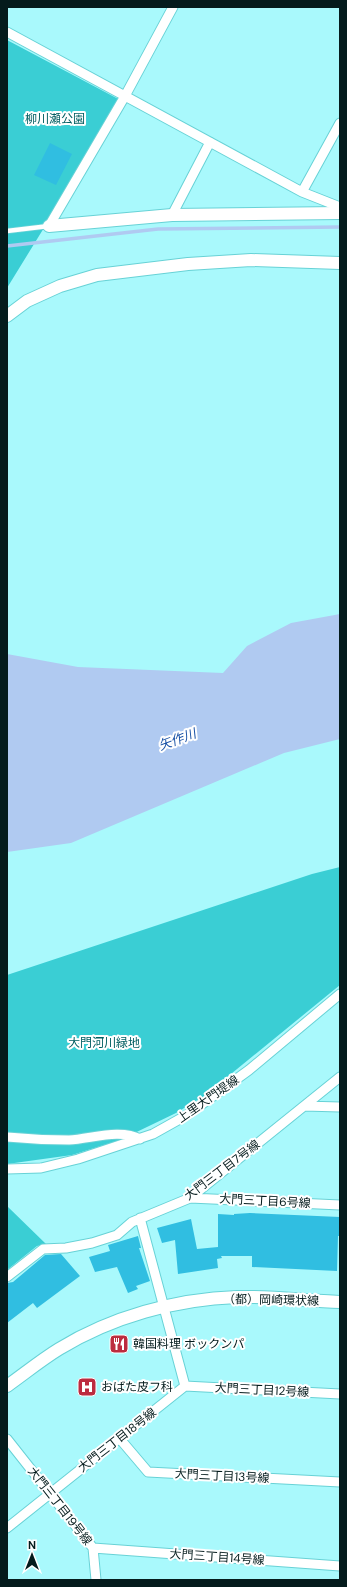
<svg xmlns="http://www.w3.org/2000/svg" width="347" height="1587" viewBox="0 0 347 1587" font-family="'DM Sans','Noto Sans JP',sans-serif">
  <style>
    .green { fill: #3aced4 }
    .water { fill: #b0caf1 }
    .lines { fill: none; stroke-linecap: round; stroke-linejoin: round }
    .stream { stroke: #b0caf1; stroke-width: 3.5 }
    .building { fill: #30bee1 }
    .service-casing { stroke: #68d2d6; stroke-width: 6 }
    .minor-casing { stroke: #68d2d6; stroke-width: 11 }
    .tertiary-casing { stroke: #68d2d6; stroke-width: 14 }
    .service { stroke: #fff; stroke-width: 4.5 }
    .minor { stroke: #fff; stroke-width: 9 }
    .tertiary { stroke: #fff; stroke-width: 12 }
    .labels { text-anchor: middle; stroke-width: 4; stroke-linejoin: round; paint-order: stroke }
    .park-label { font-size: 12px; fill: #015e61; stroke: #fff }
    .street-label { font-size: 12px; fill: #041b1c; stroke: #fff }
    .poi-label { font-size: 12px; fill: #041b1c; stroke: #fff; text-anchor: start }
    .water-label { font-size: 13px; font-style: italic; fill: #1952a6; stroke: #fff }
  </style>
  <rect width="100%" height="100%" fill="#a9f9fc"/>
  <path class="green" d="M7,40L122,101L7,288Z
    M340,867V985L204,1096L176,1113L120,1140L72,1155L7,1164V975L312,874Z
    M7,1206L46,1244L37,1246L7,1270Z"/>
  <path class="water" d="M340,614V739L284,753L71,843L7,852V654L78,667L223,673L247,646L291,623Z"/>
  <g class="lines">
    <path class="stream" d="M7,246L158,229L340,227"/>
  </g>
  <path class="building" d="M50,143L72,154L56,185L34,175Z
    M250,1213L340,1217V1236H338L337,1271L252,1267V1256H221L222,1258L217,1259L218,1268L178,1274L175,1240L162,1243L157,1228L191,1219L197,1249L218,1247V1214L234,1215V1214Z
    M138,1236L141,1248H139L150,1281L136,1286L138,1289L128,1293L117,1267L95,1272L89,1257L110,1251L108,1245Z
    M61,1254L80,1276L37,1308L33,1303L7,1323V1283L13,1282L45,1255Z
    M118,1337L126,1345L117,1352L111,1343Z"/>
  <g class="lines">
    <g class="service-casing">
      <path id="service" d="M7,231L49,226"/>
    </g>
    <g class="minor-casing">
      <path id="minor" d="M7,32L302,192L340,207
        M302,192L340,123
        M172,215L210,142
        M49,226L125,96L173,7
        M304,1106L340,1107
        M7,1137C28,1139 48,1140 69,1140C91,1139 120,1128 140,1139
        M7,1169L41,1168L78,1159L153,1134L187,1115L249,1070L340,994
        M190,1198L340,1205
        M140,1218L185,1386
        M7,1277L43,1249L66,1248L92,1243L117,1235L132,1222L190,1198L340,1077
        M185,1386L340,1394
        M7,1439L93,1548L96,1580
        M120,1439L148,1472L340,1482
        M7,1528L185,1386
        M93,1548L340,1566"/>
    </g>
    <g class="tertiary-casing">
      <path id="tertiary" d="M49,226L172,215L340,213
        M7,316L27,301L60,286L97,275L188,264L251,260L340,263
        M7,1386C24,1374 41,1360 59,1349C111,1317 176,1299 237,1297C270,1296 307,1301 340,1302"/>
    </g>
    <use href="#service" class="service"/>
    <use href="#minor" class="minor"/>
    <use href="#tertiary" class="tertiary"/>
  </g>
  <defs>
    <g id="restaurant-square" transform="scale(1)"><rect x="-9" y="-9" width="18" height="18" rx="4" fill="#bc2b3f" stroke="#fff"/><path d="M-5-6h1v4h1v-4h1v4h1v-4h1v5L-1.5 .5V6h-2V.5L-5-1ZM5-6V6H3V1.5H1.5Q1.5-4 5-6Z" fill="#fff"/></g>
    <g id="hospital-square" transform="scale(1)"><rect x="-9" y="-9" width="18" height="18" rx="4" fill="#bc2b3f" stroke="#fff"/><path d="M-5-5h3v3.5h4V-5h3V5h-3V1.5h-4V5h-3Z" fill="#fff"/></g>
  </defs>
  <g fill-rule="evenodd">
    <use href="#restaurant-square" x="119" y="1344"/>
    <use href="#hospital-square" x="87" y="1387"/>
  </g>
  <g class="labels">
    <g class="park-label">
      <text x="55" y="123">柳川瀬公園</text>
      <text x="104" y="1047">大門河川緑地</text>
    </g>
    <g class="street-label">
      <text transform="translate(208 1099) rotate(-35)" y="4">上里大門堤線</text>
      <text transform="translate(222 1170) rotate(-37)" y="4">大門三丁目7号線</text>
      <text transform="translate(265 1201) rotate(3)" y="4">大門三丁目6号線</text>
      <text transform="translate(271 1300) rotate(1)" y="4">（都）岡崎環状線</text>
      <text transform="translate(262 1390) rotate(3)" y="4">大門三丁目12号線</text>
      <text transform="translate(117 1440) rotate(-38)" y="4">大門三丁目18号線</text>
      <text transform="translate(222 1476) rotate(3)" y="4">大門三丁目13号線</text>
      <text transform="translate(60 1506) rotate(52)" y="4">大門三丁目19号線</text>
      <text transform="translate(217 1557) rotate(4)" y="4">大門三丁目14号線</text>
    </g>
    <g class="poi-label">
      <text x="133" y="1348">韓国料理 ボックンパ</text>
      <text x="101" y="1391">おばた皮フ科</text>
    </g>
    <g class="water-label">
      <text transform="translate(177 739) rotate(-20)" y="5">矢作川</text>
    </g>
  </g>
  <rect width="347" height="1587" fill="none" stroke="#041b1c" stroke-width="16"/>
  <g transform="translate(32 1555)" stroke="#ffffff" stroke-width="3" paint-order="stroke">
  <path d="M0-3L7 15L0 10L-7 15Z" fill="#041b1c"/>
  <text y="-6" font-size="11" font-weight="bold" text-anchor="middle" fill="#041b1c">N</text>
  </g>
</svg>
